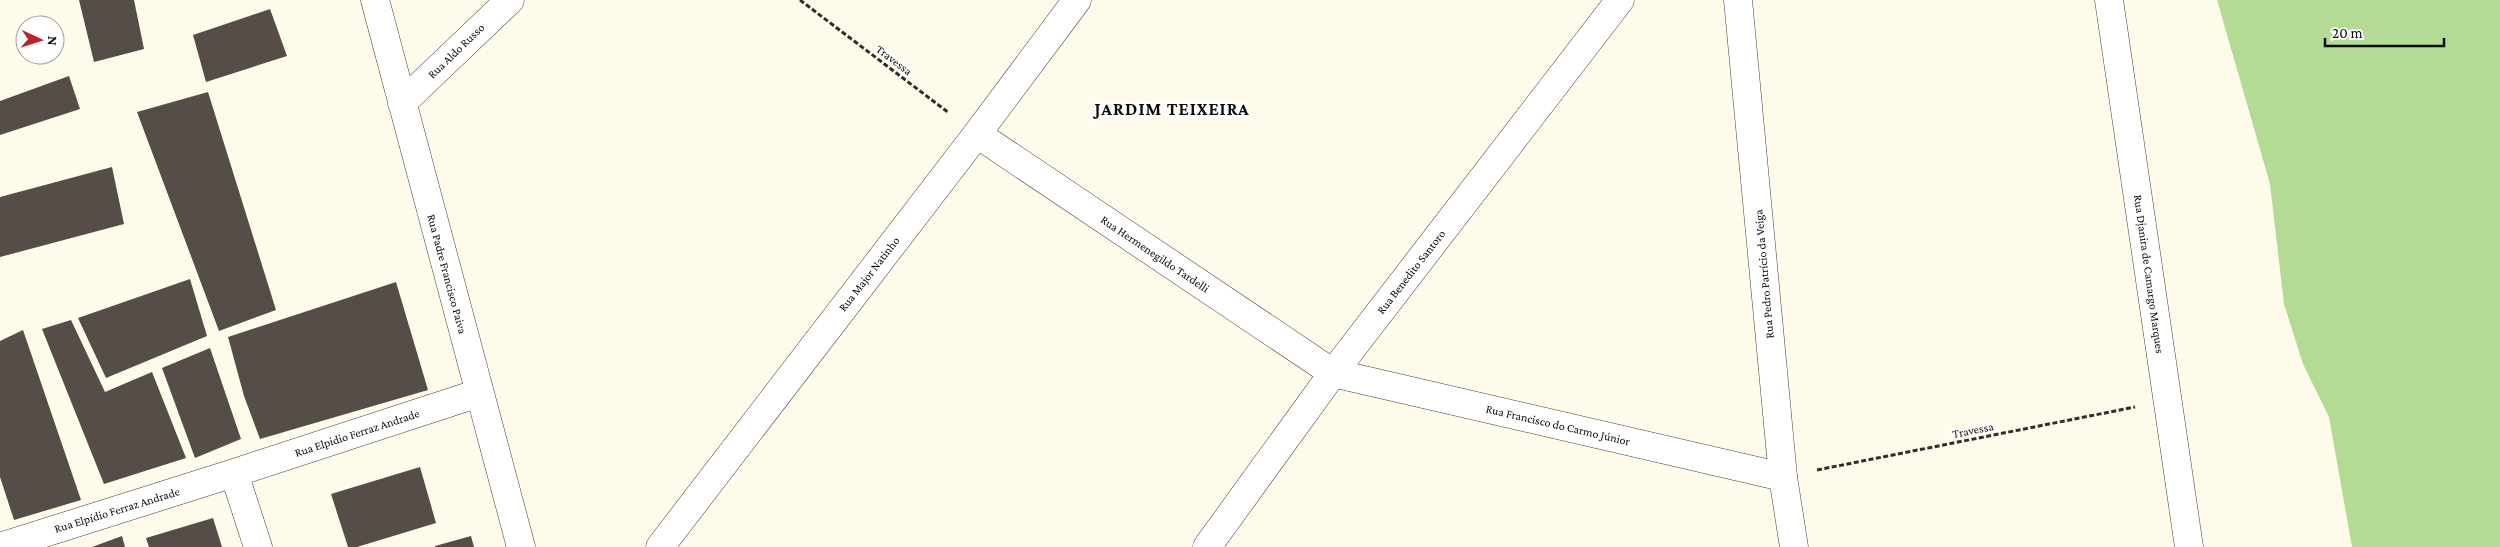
<svg xmlns="http://www.w3.org/2000/svg" width="2500" height="547" viewBox="0 0 2500 547" font-family="'Crimson Pro',serif">
  <style>
    .forest { fill: #b3db93 }
    .building { fill: #554d48 }
    .lines { fill: none; stroke-linecap: round; stroke-linejoin: round }
    .minor-casing { stroke: #3f3f3f; stroke-width: 29 }
    .tertiary-casing { stroke: #3f3f3f; stroke-width: 29 }
    .path { stroke: #2e2e2e; stroke-width: 3; stroke-dasharray: 5 2.5; stroke-linecap: butt }
    .minor { stroke: #fff; stroke-width: 28 }
    .tertiary { stroke: #fff; stroke-width: 28 }
    .labels { text-anchor: middle; stroke-width: 5; stroke-linejoin: round; paint-order: stroke }
    .street-label { font-size: 12px; fill: #0c0c0c; stroke: #fff }
    .district-label { font-size: 18px; font-weight: bold; letter-spacing: 1px; fill: #0c0c0c; stroke: #fff }
  </style>
  <rect width="100%" height="100%" fill="#fffbeb"/>
  <path class="forest" d="M2217,0H2500V547H2352L2329,417L2303,364L2284,304L2270,184Z"/>
  <path class="building" d="M79,0H134L144,49L94,62Z
    M270,9L287,56L206,82L193,35Z
    M69,76L80,109L0,135V101Z
    M208,92L276,310L219,331L137,112Z
    M112,167L124,224L0,257V197Z
    M190,279L207,336L106,378L78,318Z
    M396,282L428,390L260,439L244,396L228,337Z
    M71,320L105,392L152,372L186,458L104,484L42,329Z
    M23,330L81,500L14,520L0,477V341Z
    M210,348L241,439L195,458L162,368Z
    M420,467L436,523L357,547H348L331,494Z
    M213,518L222,547H149L146,538Z
    M122,536L125,547H92Z
    M471,536L474,547H435V546Z"/>
  <g class="lines">
    <g class="minor-casing">
      <path id="minor" d="M375,0L521,547
        M402,103L510,0
        M977,134L1333,373L1783,477
        M234,473L258,547
        M0,547L234,473L479,393
        M660,547L977,134L1077,0
        M1207,547L1333,373L1620,0"/>
    </g>
    <g class="tertiary-casing">
      <path id="tertiary" d="M1738,0L1783,477L1794,547
        M2109,0L2189,547"/>
    </g>
    <path class="path" d="M800,0L949,113
      M1817,470L2135,407"/>
    <use href="#minor" class="minor"/>
    <use href="#tertiary" class="tertiary"/>
  </g>
  <g class="labels">
    <g class="street-label">
      <text transform="translate(456 51) rotate(-44)" y="4">Rua Aldo Russo</text>
      <text transform="translate(894 60) rotate(37)" y="4">Travessa</text>
      <text transform="translate(1155 254) rotate(34)" y="4">Rua Hermenegildo Tardelli</text>
      <text transform="translate(1411 272) rotate(-52)" y="4">Rua Benedito Santoro</text>
      <text transform="translate(447 274) rotate(75)" y="4">Rua Padre Francisco Paiva</text>
      <text transform="translate(869 274) rotate(-52)" y="4">Rua Major Natinho</text>
      <text transform="translate(1764 274) rotate(-95)" y="4">Rua Pedro Patrício da Veiga</text>
      <text transform="translate(2149 274) rotate(82)" y="4">Rua Djanira de Camargo Marques</text>
      <text transform="translate(1558 425) rotate(13)" y="4">Rua Francisco do Carmo Júnior</text>
      <text transform="translate(1973 430) rotate(-11)" y="4">Travessa</text>
      <text transform="translate(357 433) rotate(-18)" y="4">Rua Elpidio Ferraz Andrade</text>
      <text transform="translate(117 510) rotate(-17)" y="4">Rua Elpídio Ferraz Andrade</text>
    </g>
    <g class="district-label">
      <text x="1172" y="115">JARDIM TEIXEIRA</text>
    </g>
  </g>
  <g transform="translate(40 40) rotate(94)"><circle r="24" fill="#ffffff" stroke="#9e9e9e"/>
  <path d="M0-4L9 19L0 12L-9 19Z" fill="#be2229"/>
  <text y="-8" font-size="14" font-weight="bold" text-anchor="middle" fill="#0c0c0c">N</text>
  </g>
  <path d="M2325 38v8h119v-8" fill="none" stroke="#0c0c0c" stroke-width="2.5"/>
  <text x="2332" y="38" font-size="15" fill="#0c0c0c" stroke="#ffffff" stroke-width="4" paint-order="stroke">20 m</text>
</svg>
